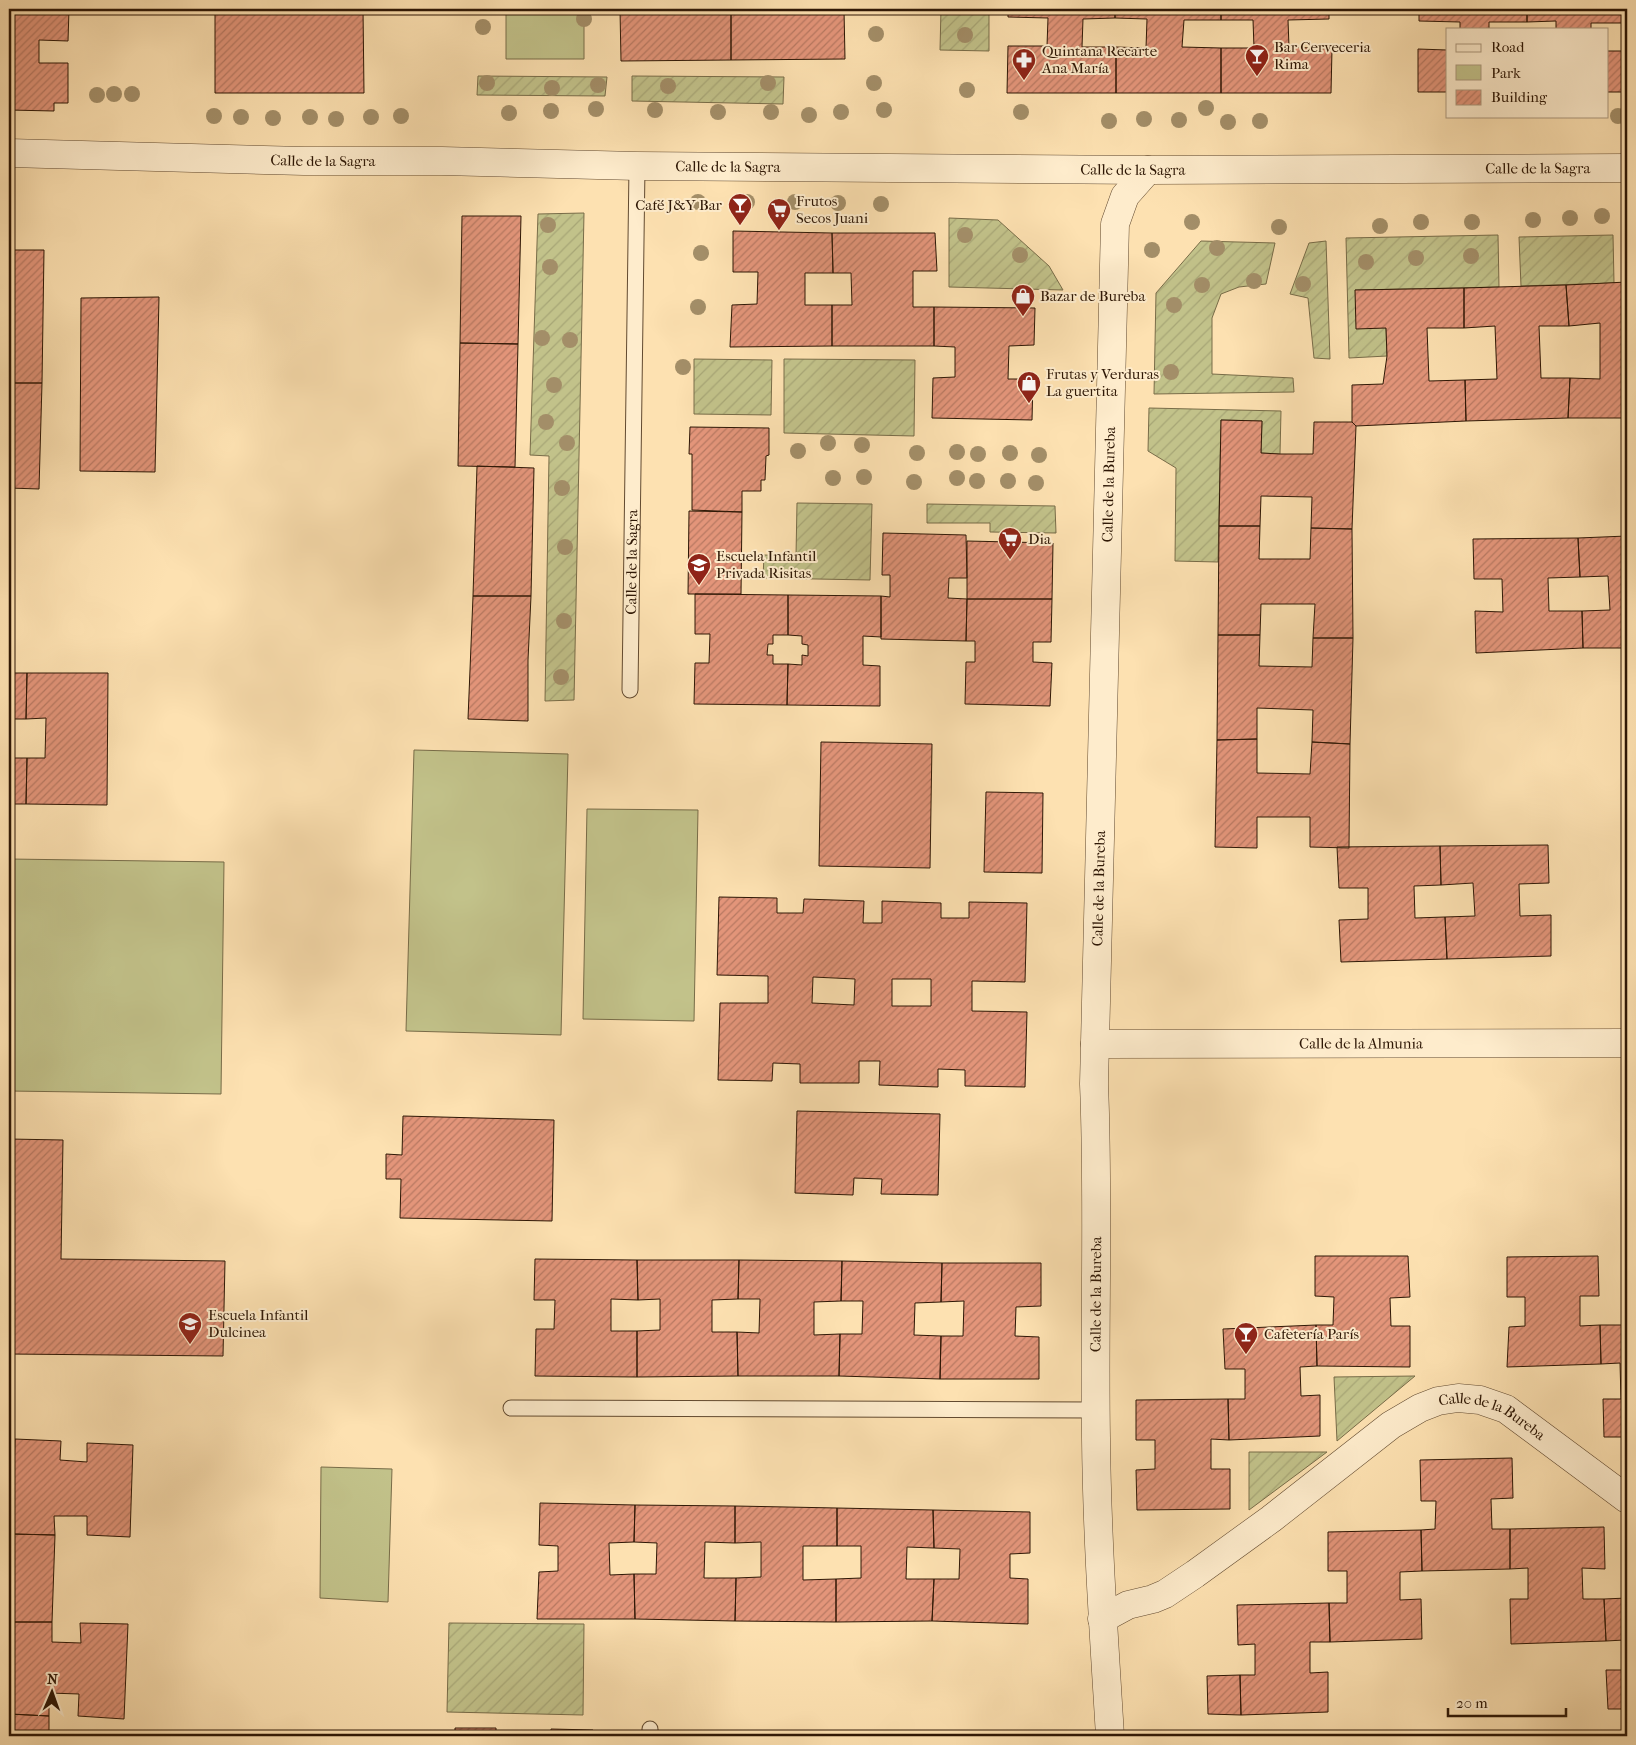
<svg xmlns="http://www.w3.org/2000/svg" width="1636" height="1745" viewBox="0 0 1636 1745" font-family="'IM FELL French Canon',serif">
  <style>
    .park { fill: #c2c28a; stroke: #786c48 }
    .garden { fill: url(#garden-furrows); stroke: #786c48 }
    .building { fill: url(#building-hatch); stroke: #2e1705; fill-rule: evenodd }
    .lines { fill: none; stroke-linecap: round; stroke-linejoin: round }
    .service-casing { stroke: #624a30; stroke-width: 17 }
    .minor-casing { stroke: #624a30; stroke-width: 29 }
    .service { stroke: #feeccc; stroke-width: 15 }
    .minor { stroke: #feeccc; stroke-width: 28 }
    .tree { fill: #a38e68 }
    .labels { text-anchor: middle; stroke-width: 4; stroke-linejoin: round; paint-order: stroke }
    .poi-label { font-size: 15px; fill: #2e1705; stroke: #feeccc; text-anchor: start }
    .street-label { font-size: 15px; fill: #2e1705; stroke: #feeccc }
  </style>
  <defs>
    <pattern id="garden-furrows" width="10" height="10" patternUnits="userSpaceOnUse" patternTransform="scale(1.25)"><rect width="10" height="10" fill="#c2c28a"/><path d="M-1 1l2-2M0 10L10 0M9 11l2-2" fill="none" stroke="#a7a676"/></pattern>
    <pattern id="building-hatch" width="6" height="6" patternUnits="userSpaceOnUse" patternTransform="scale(1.25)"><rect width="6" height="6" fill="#e3957a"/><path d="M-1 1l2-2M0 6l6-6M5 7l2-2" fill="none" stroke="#b87962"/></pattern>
  </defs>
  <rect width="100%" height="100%" fill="#fde1b1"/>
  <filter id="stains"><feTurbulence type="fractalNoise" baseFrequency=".004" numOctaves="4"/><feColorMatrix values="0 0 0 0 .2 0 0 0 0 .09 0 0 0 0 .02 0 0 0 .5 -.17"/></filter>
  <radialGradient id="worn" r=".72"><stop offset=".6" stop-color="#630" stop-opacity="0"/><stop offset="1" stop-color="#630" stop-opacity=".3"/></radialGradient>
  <path class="park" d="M506,9H584V59H506Z
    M414,750L568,754L561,1035L406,1031Z
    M587,809L698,810L694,1021L583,1019Z
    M9,859L224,862L221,1094L9,1091Z
    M321,1467L392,1469L388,1602L320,1598Z"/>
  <path class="garden" d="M941,9H989V51L940,50Z
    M478,76L607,77L605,96L477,95Z
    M632,76L784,77L783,104L632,101Z
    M584,213L574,700L545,701L549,456L530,455L538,214Z
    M949,218L998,220L1049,266L1063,290L949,287Z
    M1498,235L1499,287L1355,290L1386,328L1387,356L1349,358L1346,238Z
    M1613,235L1614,283L1521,286L1519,237Z
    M1201,241L1275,243L1266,284L1239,287L1221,294L1212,318V374L1293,378L1294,392L1154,394L1156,293Z
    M1326,241L1330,359L1314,358L1308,298L1290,294L1309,243Z
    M694,359L772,360L771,415L694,414Z
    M784,359L915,360L914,436L784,433Z
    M1149,408L1281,411L1280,454L1261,453L1262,421L1221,420L1218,562L1175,561L1176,468L1148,451Z
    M797,503L872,504L870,580L763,578L764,555L796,556Z
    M927,504L1055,506L1056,533L990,532V523H927Z
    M1415,1376L1337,1441L1334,1377Z
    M1249,1452H1327L1249,1510Z
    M449,1623L584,1624L583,1715L447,1712Z"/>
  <path class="building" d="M9,9H69L68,41L39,40V63H68V103H54V111L9,110Z
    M215,9H363L364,93H215Z
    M664,9L731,10V60L621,61L620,10H664Z
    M764,9L844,10L845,59L731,60V10H764Z
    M1008,9H1115V18L1083,19L1082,47H1116V93H1007L1008,46H1047L1048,18L1008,17Z
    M1115,9H1221V20H1184L1182,47L1221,48V93H1116V47L1146,48L1147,19L1115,18Z
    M1221,9H1329V19L1288,20L1289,47L1332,49L1331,93H1221V48H1254L1253,20H1221Z
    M1419,9H1527V22H1489V29H1460V22L1419,21Z
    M1527,9H1627V23H1591V29H1556V21L1527,22Z
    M1418,49L1447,50V92H1418Z
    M1607,51H1627L1626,92H1607Z
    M462,216H521L518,344L460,343Z
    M733,231L832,233L833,273H805V305H832V346L730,347L732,305L757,304L758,272H733Z
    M832,233H935L937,271H913V307H934V346H832V305H852L851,273H833Z
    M9,250H44L42,383H9Z
    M1627,282V418H1568L1570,378L1600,379V323L1569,326L1566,285Z
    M1566,285L1569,326H1539L1541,378H1570L1568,418L1466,421L1465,380L1497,379L1495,326L1464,328V288Z
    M1464,288V328H1427L1429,381L1465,380L1466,421L1356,426L1352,422V385L1383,384L1387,356L1386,328L1356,329L1355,290Z
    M159,297L155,472L80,471L81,298Z
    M934,307L1035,308L1034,345L1009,346L1008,379H1033L1032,420L932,418L933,378L955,377V347L934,346Z
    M460,343L518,344L515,467L458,466Z
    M9,383H42L39,489L9,488Z
    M1221,420L1262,421L1261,453L1280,454H1313L1314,422H1352L1356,426L1352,529L1311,528L1312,497L1261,496L1260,526H1219Z
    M690,427L769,428V455L766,456L765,480H761V491H742V512L692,510V454H689Z
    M477,466L534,468L531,596H473Z
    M689,511L742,512L741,594H688Z
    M1219,526H1260L1259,559H1310L1311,528L1352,529L1353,638H1313L1315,604H1261L1260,635H1218Z
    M883,533L966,535L967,578H949L948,598L967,599L966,641L881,639V596L890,597V575H882Z
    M1627,536V648H1583L1582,611L1610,610L1608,576L1580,577L1578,538Z
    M1578,538L1580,577L1548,578L1549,611H1582L1583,648L1476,653L1475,611L1503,612L1502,579H1474L1473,539Z
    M967,541L1053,543L1052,599H967Z
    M695,594L788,595V635H773V644H768L767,655H773V664H788L787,705L694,704L695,663H709L710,634H695Z
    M788,595L881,596V637L863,636V665L880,666V706L787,705L788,664L802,665V655L808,656V645L802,644V636L788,635Z
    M473,596H531L528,660V721L468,719Z
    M967,599H1052L1051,642H1033V662L1052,663L1050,706L965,704L966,662H975V641H966Z
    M1218,635H1260L1259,666L1312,667L1313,638H1353L1350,744L1312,742L1313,710L1257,708V739L1217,740Z
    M9,673H27L26,719H9V724Z
    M27,673H108L107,805L26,804L27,758H45L46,718L26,719Z
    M1257,739V773L1310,774L1312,742L1350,744L1349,848L1310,847V817H1257V848L1215,847L1217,740Z
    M821,742L932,744L930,868L819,866Z
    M9,758H27L26,804H9Z
    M986,792L1043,793L1042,873L984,872Z
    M1548,845L1549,883L1519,884L1520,916L1551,915V956L1447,959L1445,917L1475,916L1473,883L1441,885L1440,846Z
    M1440,846L1441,885L1414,886L1415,918L1445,917L1447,959L1341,962L1339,920L1368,919V888H1339L1337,847Z
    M719,897L777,898V913H803L804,899L864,901L863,923H882V901L941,903V918H969V902L1027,903L1025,982L972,981V1011L1027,1012L1025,1087L965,1086V1070L938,1069V1087L879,1085L880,1061H859V1083H800V1064L773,1063L772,1081L718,1080L720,1003H768V976L717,975ZM813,977L855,979L854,1005L812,1003ZM892,979H931V1006H892Z
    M797,1111L940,1114L938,1195L881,1194L882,1179L854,1178L853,1195L795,1193Z
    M403,1116L554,1120L552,1221L400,1218L401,1179H386V1154L402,1155Z
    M9,1139L63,1140L61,1259L225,1261L223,1356L9,1354Z
    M1315,1256H1408L1410,1297L1390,1298L1391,1326H1410V1367L1317,1366L1316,1325H1333L1334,1297L1315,1296Z
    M1598,1256L1599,1296H1580V1326L1600,1325L1601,1364L1507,1367L1509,1327L1525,1326V1297H1507V1257Z
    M535,1259L637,1260L638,1300L611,1299V1331H637V1377L535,1376L536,1329H554L555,1300H534Z
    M637,1260H739L738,1299L712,1300V1332H737L738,1376L637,1377V1331L660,1330V1299L638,1300Z
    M739,1260L842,1261L841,1301L814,1302V1335L840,1334L839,1376H738L737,1332L759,1333L760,1299H738Z
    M842,1261L942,1263L941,1302L915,1303L914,1335L941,1336L940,1379L839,1376L840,1334H862L863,1301H841Z
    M942,1263H1041V1306L1016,1307L1015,1336L1039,1337V1379H940L941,1336H963L964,1301L941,1302Z
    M1316,1325L1317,1366L1300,1367L1301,1396L1320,1395V1436L1229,1440L1228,1399H1245V1369H1225L1223,1329Z
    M1600,1325H1627V1437H1604L1603,1399H1621L1620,1363L1601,1364Z
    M1228,1399L1229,1440L1211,1439V1469H1230V1509L1137,1510L1136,1470L1155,1469V1440H1136V1400Z
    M15,1439L61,1441L60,1460L87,1462V1443L133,1445L130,1537L87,1535V1516H54L55,1535L12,1534Z
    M1512,1458L1513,1498L1491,1499L1492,1529H1510V1569L1422,1571L1421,1530L1435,1529L1436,1501H1421L1420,1460Z
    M540,1503L635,1505L634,1542L609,1543L610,1575L634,1574L635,1619H537L539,1572L558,1571V1546L539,1545Z
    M635,1505L735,1506V1543L705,1542L704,1578H736L735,1621L635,1619L634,1574H656L657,1543L634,1542Z
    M735,1506L837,1508V1546H803V1580L836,1579V1622L735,1621L736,1578L761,1577V1542L735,1543Z
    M837,1508L933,1510L934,1548L907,1547L906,1579H934L932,1621L836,1622V1579L861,1578V1546H837Z
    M933,1510L1030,1512V1553L1010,1554V1578L1028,1579V1624L932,1621L934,1579H959L960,1549L934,1548Z
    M1604,1527L1605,1569L1582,1568L1583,1599H1604L1606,1641L1511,1644L1510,1599H1528V1568L1510,1569V1529Z
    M1421,1530L1422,1571L1400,1572V1600L1421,1599L1422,1639L1330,1642L1329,1603H1347V1571H1328V1532Z
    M12,1534L55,1535L52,1622H9V1551H11Z
    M1627,1598V1709H1608L1606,1670H1625L1624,1640L1606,1641L1604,1599Z
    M1329,1603L1330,1642H1310V1673L1328,1672V1712L1241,1715L1240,1675H1255V1644L1238,1645L1237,1605Z
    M9,1622H52V1642L81,1643L80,1623L128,1624L124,1719L78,1716L79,1694L49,1693V1716L9,1714Z
    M1240,1675L1241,1715L1208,1714L1207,1676Z
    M9,1714L49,1716V1736H9Z
    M455,1728H496V1733H551V1729L593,1730V1736H455Z
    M702,1732L818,1734V1736H702Z"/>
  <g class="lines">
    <g class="service-casing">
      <g id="service">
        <path id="s1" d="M630,690L637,166"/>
        <path d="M511,1408L1096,1410"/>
        <path d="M650,1736V1729"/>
      </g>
    </g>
    <g class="minor-casing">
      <g id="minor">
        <path id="s2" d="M9,153L304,161H442L637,166L1148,170L1627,168"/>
        <path id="s3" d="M1095,1044L1627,1043"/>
        <path id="s4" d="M1102,1619L1128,1605L1153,1599L1165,1594L1195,1574L1271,1519L1391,1425L1420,1408L1438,1401L1458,1398L1480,1400L1506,1409L1627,1499"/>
        <path id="s5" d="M1110,1736C1104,1637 1097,1538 1096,1438C1094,1320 1099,1202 1094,1084L1115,224L1125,196L1148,170"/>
      </g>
    </g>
    <use href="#service" class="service"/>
    <use href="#minor" class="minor"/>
  </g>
  <g class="tree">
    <circle cx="584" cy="19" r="8"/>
    <circle cx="483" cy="27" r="8"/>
    <circle cx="876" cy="34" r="8"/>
    <circle cx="965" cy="35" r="8"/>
    <circle cx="487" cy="83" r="8"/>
    <circle cx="768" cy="83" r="8"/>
    <circle cx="874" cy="83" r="8"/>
    <circle cx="598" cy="85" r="8"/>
    <circle cx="668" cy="86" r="8"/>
    <circle cx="552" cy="88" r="8"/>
    <circle cx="967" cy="90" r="8"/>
    <circle cx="114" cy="94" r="8"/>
    <circle cx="132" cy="94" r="8"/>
    <circle cx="97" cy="95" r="8"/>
    <circle cx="1206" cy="108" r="8"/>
    <circle cx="596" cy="109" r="8"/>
    <circle cx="655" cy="110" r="8"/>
    <circle cx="884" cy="110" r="8"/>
    <circle cx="551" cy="111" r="8"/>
    <circle cx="718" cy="112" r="8"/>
    <circle cx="771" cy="112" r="8"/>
    <circle cx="841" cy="112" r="8"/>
    <circle cx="1021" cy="112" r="8"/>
    <circle cx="509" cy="113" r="8"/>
    <circle cx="809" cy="115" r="8"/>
    <circle cx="214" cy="116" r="8"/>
    <circle cx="401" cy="116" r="8"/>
    <circle cx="1618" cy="116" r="8"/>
    <circle cx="241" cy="117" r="8"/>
    <circle cx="310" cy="117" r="8"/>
    <circle cx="371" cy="117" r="8"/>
    <circle cx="273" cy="118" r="8"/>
    <circle cx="336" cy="119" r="8"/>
    <circle cx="1144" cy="119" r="8"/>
    <circle cx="1179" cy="120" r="8"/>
    <circle cx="1109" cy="121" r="8"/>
    <circle cx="1260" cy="121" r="8"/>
    <circle cx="1228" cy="122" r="8"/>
    <circle cx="698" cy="202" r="8"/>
    <circle cx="747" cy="202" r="8"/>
    <circle cx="795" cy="202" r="8"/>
    <circle cx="838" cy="203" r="8"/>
    <circle cx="881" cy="204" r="8"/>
    <circle cx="1602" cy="216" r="8"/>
    <circle cx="1570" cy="218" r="8"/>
    <circle cx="1533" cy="220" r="8"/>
    <circle cx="1192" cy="222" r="8"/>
    <circle cx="1421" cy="222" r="8"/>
    <circle cx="1472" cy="222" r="8"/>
    <circle cx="548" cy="225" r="8"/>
    <circle cx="1380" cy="226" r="8"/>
    <circle cx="1279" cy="227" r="8"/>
    <circle cx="965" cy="235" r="8"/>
    <circle cx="1217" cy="248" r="8"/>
    <circle cx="1152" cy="250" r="8"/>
    <circle cx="701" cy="253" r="8"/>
    <circle cx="1020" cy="255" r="8"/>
    <circle cx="1471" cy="256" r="8"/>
    <circle cx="1416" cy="258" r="8"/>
    <circle cx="1366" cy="262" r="8"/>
    <circle cx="550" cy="267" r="8"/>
    <circle cx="1254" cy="281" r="8"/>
    <circle cx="1303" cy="284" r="8"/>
    <circle cx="1202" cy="285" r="8"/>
    <circle cx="1174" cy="305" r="8"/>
    <circle cx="698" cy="307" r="8"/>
    <circle cx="542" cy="338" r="8"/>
    <circle cx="570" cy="340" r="8"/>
    <circle cx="683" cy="367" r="8"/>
    <circle cx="1171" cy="372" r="8"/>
    <circle cx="554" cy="385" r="8"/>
    <circle cx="546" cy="422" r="8"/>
    <circle cx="567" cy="443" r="8"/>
    <circle cx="828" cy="443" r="8"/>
    <circle cx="862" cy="445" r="8"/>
    <circle cx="798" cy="451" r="8"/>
    <circle cx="957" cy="452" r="8"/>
    <circle cx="917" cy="453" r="8"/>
    <circle cx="1010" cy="453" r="8"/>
    <circle cx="978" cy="454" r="8"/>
    <circle cx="1039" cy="455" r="8"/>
    <circle cx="864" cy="477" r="8"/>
    <circle cx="833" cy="478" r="8"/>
    <circle cx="957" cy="478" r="8"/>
    <circle cx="977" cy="481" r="8"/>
    <circle cx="1008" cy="481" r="8"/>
    <circle cx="914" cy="482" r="8"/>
    <circle cx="1036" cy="483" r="8"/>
    <circle cx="562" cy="488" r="8"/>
    <circle cx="565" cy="547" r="8"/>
    <circle cx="564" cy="621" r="8"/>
    <circle cx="561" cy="677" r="8"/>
  </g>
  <defs>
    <g id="bar-pin" transform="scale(1.25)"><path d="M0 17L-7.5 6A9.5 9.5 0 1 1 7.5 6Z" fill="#8f2418" stroke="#feeccc"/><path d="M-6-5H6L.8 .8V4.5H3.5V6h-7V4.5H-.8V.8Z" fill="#fff"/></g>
    <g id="pharmacy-pin" transform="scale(1.25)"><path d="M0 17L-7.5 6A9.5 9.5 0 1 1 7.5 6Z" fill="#8f2418" stroke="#feeccc"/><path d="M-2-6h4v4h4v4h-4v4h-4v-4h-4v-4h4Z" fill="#fff"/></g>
    <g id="supermarket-pin" transform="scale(1.25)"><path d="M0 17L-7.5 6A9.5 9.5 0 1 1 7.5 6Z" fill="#8f2418" stroke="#feeccc"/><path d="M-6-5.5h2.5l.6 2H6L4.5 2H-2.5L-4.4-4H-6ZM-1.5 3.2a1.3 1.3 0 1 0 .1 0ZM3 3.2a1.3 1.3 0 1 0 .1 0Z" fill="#fff"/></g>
    <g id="shop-pin" transform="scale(1.25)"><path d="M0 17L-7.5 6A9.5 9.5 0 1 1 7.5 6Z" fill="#8f2418" stroke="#feeccc"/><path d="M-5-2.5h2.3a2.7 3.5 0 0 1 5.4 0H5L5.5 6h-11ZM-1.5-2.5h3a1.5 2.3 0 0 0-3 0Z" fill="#fff"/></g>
    <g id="school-pin" transform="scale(1.25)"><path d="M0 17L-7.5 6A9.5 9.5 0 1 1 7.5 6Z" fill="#8f2418" stroke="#feeccc"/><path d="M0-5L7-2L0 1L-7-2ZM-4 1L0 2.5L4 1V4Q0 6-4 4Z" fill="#fff"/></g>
  </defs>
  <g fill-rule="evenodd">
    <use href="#bar-pin" x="1257" y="56"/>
    <use href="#pharmacy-pin" x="1024" y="60"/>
    <use href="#bar-pin" x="740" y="205"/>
    <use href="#supermarket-pin" x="779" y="210"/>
    <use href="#shop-pin" x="1023" y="296"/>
    <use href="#shop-pin" x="1029" y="383"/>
    <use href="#supermarket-pin" x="1010" y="539"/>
    <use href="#school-pin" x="699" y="565"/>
    <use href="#school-pin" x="190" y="1324"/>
    <use href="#bar-pin" x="1246" y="1334"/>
  </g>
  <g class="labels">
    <g class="poi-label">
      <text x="1274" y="52">Bar Cerveceria<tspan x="1274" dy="17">Rima</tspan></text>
      <text x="1042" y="56">Quintana Recarte<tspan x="1042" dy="17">Ana María</tspan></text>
      <text x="796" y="206">Frutos<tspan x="796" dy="17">Secos Juani</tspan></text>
      <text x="722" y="210" text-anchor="end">Café J&amp;Y Bar</text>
      <text x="1040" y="301">Bazar de Bureba</text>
      <text x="1046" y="379">Frutas y Verduras<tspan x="1046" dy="17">La guertita</tspan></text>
      <text x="1028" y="544">Dia</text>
      <text x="716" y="561">Escuela Infantil<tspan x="716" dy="17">Privada Risitas</tspan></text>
      <text x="208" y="1320">Escuela Infantil<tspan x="208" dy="17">Dulcinea</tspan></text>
      <text x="1264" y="1339">Cafetería París</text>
    </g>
    <g class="street-label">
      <text dy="5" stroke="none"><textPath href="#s2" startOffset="314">Calle de la Sagra</textPath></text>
      <text dy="5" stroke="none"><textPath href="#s2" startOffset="719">Calle de la Sagra</textPath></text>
      <text dy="5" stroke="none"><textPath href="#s2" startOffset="1529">Calle de la Sagra</textPath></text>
      <text dy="5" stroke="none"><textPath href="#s2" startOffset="1124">Calle de la Sagra</textPath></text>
      <text dy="5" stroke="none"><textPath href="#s5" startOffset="1252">Calle de la Bureba</textPath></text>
      <text dy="5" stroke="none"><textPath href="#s1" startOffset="128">Calle de la Sagra</textPath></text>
      <text dy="5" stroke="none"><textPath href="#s5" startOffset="848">Calle de la Bureba</textPath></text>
      <text dy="5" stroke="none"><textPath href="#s3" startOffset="266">Calle de la Almunia</textPath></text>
      <text dy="5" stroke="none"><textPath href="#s5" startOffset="442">Calle de la Bureba</textPath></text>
      <text dy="5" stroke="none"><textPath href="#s4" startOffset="462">Calle de la Bureba</textPath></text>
    </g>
  </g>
  <rect width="1636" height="1745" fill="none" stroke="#fde1b1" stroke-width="30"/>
  <rect x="10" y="10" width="1616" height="1725" fill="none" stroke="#2e1705" stroke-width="2.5"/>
  <rect x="15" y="15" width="1606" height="1715" fill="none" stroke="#2e1705"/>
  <rect x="1446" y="28" width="162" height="90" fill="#feeccc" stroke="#ab977c"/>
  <rect x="1456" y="44" width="25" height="8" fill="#feeccc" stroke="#ab977c"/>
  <text x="1491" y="52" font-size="15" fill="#2e1705">Road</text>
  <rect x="1456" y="65" width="25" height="15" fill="#c2c28a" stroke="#ab977c"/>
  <text x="1491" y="78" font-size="15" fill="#2e1705">Park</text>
  <rect x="1456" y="90" width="25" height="15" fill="url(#building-hatch)" stroke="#ab977c"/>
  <text x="1491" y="102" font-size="15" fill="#2e1705">Building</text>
  <g transform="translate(52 1692) rotate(2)" stroke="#feeccc" stroke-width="4" paint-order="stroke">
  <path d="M0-4L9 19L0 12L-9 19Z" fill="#2e1705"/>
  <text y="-8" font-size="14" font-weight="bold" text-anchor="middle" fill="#2e1705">N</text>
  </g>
  <path d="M1448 1708v8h118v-8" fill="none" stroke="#2e1705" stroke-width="2.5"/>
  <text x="1456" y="1708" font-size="15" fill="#2e1705" stroke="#feeccc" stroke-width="4" paint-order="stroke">20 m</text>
  <rect width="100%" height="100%" filter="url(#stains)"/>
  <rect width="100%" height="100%" fill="url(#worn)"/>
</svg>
